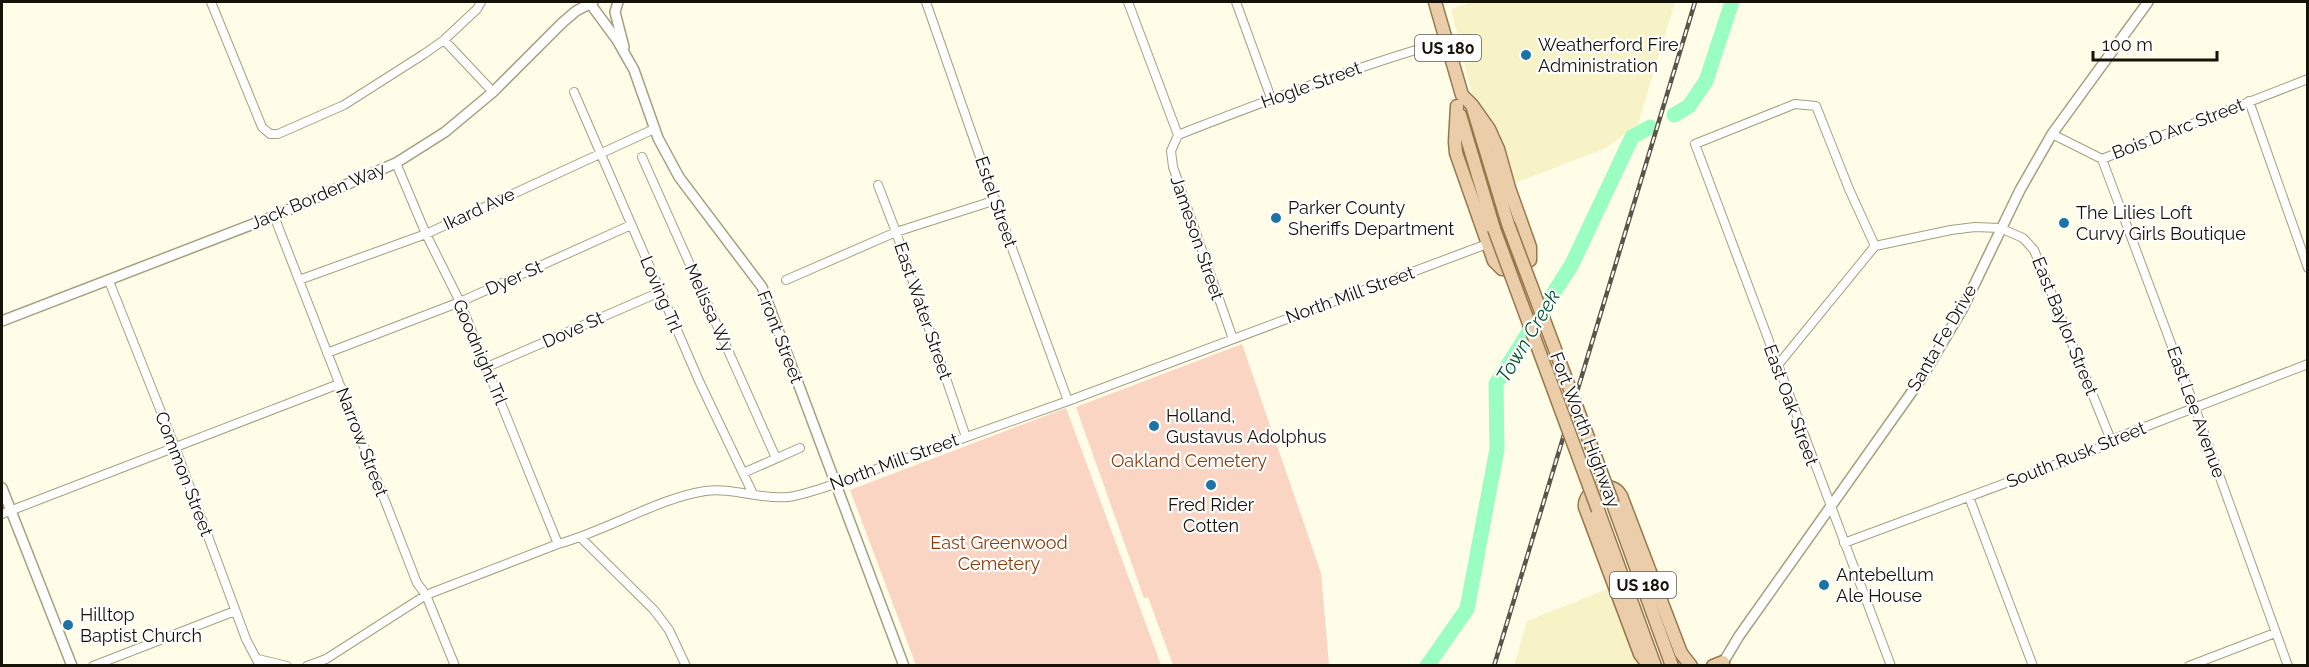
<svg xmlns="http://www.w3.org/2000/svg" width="2309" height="667" viewBox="0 0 2309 667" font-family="Raleway,sans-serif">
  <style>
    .built { fill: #f8f2c7 }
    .green { fill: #fbd5c3 }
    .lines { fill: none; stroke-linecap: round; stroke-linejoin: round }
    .river { stroke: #9afdc1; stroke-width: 15 }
    .minor-casing { stroke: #a4a07f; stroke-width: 10 }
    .tertiary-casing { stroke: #a4a07f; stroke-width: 12 }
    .primary-casing { stroke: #98784b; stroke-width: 15 }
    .minor { stroke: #fff; stroke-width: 8 }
    .tertiary { stroke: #fff; stroke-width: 9 }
    .primary { stroke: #ebcea9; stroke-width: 12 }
    .rail-casing { stroke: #595648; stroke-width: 4.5 }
    .rail { stroke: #fff; stroke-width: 2; stroke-dasharray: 7; stroke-linecap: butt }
    .primary-bridge-casing { stroke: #98784b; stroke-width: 15; stroke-linecap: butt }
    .primary-bridge { stroke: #ebcea9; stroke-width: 12 }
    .poi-dot { fill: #1d73a3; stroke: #fff; stroke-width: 2 }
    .labels { text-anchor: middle; stroke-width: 4.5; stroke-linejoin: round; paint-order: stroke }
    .shield { fill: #fff; stroke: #5b5a51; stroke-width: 1.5 }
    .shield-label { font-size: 16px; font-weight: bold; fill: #151307 }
    .poi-label { font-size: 18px; fill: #151307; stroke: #fff; text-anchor: start }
    .street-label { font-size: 18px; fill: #151307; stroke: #fff }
    .park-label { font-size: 18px; fill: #8d3c0a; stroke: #fff }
    .water-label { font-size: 20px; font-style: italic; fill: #055531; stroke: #fff }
  </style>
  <rect width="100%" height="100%" fill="#fffce7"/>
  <path class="built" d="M1472,2H1675L1638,124L1606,148L1512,184L1475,105L1451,9Z
    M1613,587L1642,666H1514L1527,621Z"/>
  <path class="green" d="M1242,344L1321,573L1329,665H1173L1148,597L1144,598L1076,407Z
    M1066,408L1161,665H916L850,490Z"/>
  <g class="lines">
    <path class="river" d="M1674,115L1689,106L1706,81L1732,2
      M1427,666L1467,609L1497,449L1496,384L1572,264L1632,137L1650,127"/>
    <g class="minor-casing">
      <path id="minor" d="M211,2L262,127L270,134H278L344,105L424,54L444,40L477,9L481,2
        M926,2L1009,240L1068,401
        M1128,2L1178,135L1171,151L1173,167L1233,339
        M1236,2L1271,98
        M444,40L493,92
        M574,92L700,383L753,494
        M2249,101L2308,268
        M2052,134L2102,159L2308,79
        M1178,135C1267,100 1355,67 1446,41
        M642,157L776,458
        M2102,159L2195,408L2288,666
        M396,163L426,234L460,302L558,544
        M878,185L896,232L966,437
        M274,216L417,583L426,595L455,666
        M1875,246L1849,189L1816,106L1795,104L1695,144L1891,666
        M299,280L426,234L654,129
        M786,280L896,232L996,200
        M109,281L175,447L246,639L260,666
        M327,353L460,302L631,225
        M1777,366L1875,246L1951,230L1975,227L2000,228L2023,238L2034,250L2111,440
        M487,367L660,292
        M743,473L800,448
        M1969,497L2033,666
        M2,514L339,384
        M581,538L654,610L669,630L686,666
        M1844,543L2095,450L2111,440L2308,364
        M258,659L287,666
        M93,666L235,611
        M307,666L326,659L426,595L558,544C606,531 659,498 705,491C733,487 760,500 788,497C799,496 812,491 823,488L1068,401L1487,244
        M2189,666L2275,633"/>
    </g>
    <g class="tertiary-casing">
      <path id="tertiary" d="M589,2L617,40L634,70L658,138L679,177L762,287L904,666
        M618,2L615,12L624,47
        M2,321L274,216L396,163L445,132L493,92L562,23L576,11L593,2
        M2,488L72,666
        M1721,666L1739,636L1921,379L1963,308L2020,190L2052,134L2148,2"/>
    </g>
    <g class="primary-casing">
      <path id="primary" d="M1435,2L1462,95L1472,105L1508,224
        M1457,106L1455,142L1456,153L1494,261L1502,269L1525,263L1530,260V247L1509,188L1498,149L1489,129L1472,105
        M1460,115L1494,229
        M1613,504L1672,666
        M1598,510L1655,666
        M1649,666L1640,654L1585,507C1583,490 1612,478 1621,496L1681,653L1691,666
        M1713,666L1723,662"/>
    </g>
    <use href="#minor" class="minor"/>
    <use href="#tertiary" class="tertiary"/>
    <use href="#primary" class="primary"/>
    <g class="rail-casing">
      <path id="rail" d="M1494,666L1695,2"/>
    </g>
    <use href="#rail" class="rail"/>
    <g class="primary-bridge-casing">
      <path id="primary-bridge" d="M1508,224L1613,504
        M1494,229L1598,510"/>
    </g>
    <use href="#primary-bridge" class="primary-bridge"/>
  </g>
  <g class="poi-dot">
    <circle cx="1526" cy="55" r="6"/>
    <circle cx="1276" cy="218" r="6"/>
    <circle cx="2064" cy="223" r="6"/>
    <circle cx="1154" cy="426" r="6"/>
    <circle cx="1211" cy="485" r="6"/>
    <circle cx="1824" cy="585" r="6"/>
    <circle cx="68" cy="625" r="6"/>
  </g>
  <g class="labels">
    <g class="shield">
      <rect x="1415" y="35" width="66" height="26" rx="4.5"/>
      <rect x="1610" y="572" width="66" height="26" rx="4.5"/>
    </g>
    <g class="shield-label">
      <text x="1448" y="54">US 180</text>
      <text x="1643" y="591">US 180</text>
    </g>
    <g class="poi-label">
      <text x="1538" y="51">Weatherford Fire<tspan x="1538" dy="21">Administration</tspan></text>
      <text x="1288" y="214">Parker County<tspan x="1288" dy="21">Sheriffs Department</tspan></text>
      <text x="2076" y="219">The Lilies Loft<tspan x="2076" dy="21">Curvy Girls Boutique</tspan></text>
      <text x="1166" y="422">Holland,<tspan x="1166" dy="21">Gustavus Adolphus</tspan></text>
      <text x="1211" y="511" text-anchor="middle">Fred Rider<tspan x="1211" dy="21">Cotten</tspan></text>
      <text x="1836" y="581">Antebellum<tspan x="1836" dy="21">Ale House</tspan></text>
      <text x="80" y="621">Hilltop<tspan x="80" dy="21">Baptist Church</tspan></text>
    </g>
    <g class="street-label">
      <text transform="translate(1311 85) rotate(-20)" y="6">Hogle Street</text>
      <text transform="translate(2178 129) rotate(-21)" y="6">Bois D Arc Street</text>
      <text transform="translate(318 196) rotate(-23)" y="6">Jack Borden Way</text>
      <text transform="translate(996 202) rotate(71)" y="6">Estel Street</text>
      <text transform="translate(479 209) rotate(-25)" y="6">Ikard Ave</text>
      <text transform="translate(1197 238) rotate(71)" y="6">Jameson Street</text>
      <text transform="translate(514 278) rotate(-24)" y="6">Dyer St</text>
      <text transform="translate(661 294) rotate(67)" y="6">Loving Trl</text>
      <text transform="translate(1350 295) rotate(-20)" y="6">North Mill Street</text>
      <text transform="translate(709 308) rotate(66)" y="6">Melissa Wy</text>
      <text transform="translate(923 311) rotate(71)" y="6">East Water Street</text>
      <text transform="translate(2065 326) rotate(68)" y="6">East Baylor Street</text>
      <text transform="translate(573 330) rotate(-24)" y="6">Dove St</text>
      <text transform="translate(780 337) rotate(69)" y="6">Front Street</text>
      <text transform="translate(1942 338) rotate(-60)" y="6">Santa Fe Drive</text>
      <text transform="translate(480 352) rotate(67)" y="6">Goodnight Trl</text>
      <text transform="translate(1791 405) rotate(70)" y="6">East Oak Street</text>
      <text transform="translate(2196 412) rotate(70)" y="6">East Lee Avenue</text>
      <text transform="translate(1585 430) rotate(69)" y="6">Fort Worth Highway</text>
      <text transform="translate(362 442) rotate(69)" y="6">Narrow Street</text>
      <text transform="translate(2076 455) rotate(-22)" y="6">South Rusk Street</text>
      <text transform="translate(894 462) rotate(-20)" y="6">North Mill Street</text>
      <text transform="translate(184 474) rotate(69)" y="6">Common Street</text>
    </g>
    <g class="park-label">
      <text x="1189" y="467">Oakland Cemetery</text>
      <text x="999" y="549">East Greenwood<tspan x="999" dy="21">Cemetery</tspan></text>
    </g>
    <g class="water-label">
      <text transform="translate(1528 336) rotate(-59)" y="7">Town Creek</text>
    </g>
  </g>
  <rect width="2309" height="667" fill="none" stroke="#151307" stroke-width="6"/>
  <path d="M2093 51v9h124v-9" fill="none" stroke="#151307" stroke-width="3"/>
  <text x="2102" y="51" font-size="18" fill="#151307" stroke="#ffffff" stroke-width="4.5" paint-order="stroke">100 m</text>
</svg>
